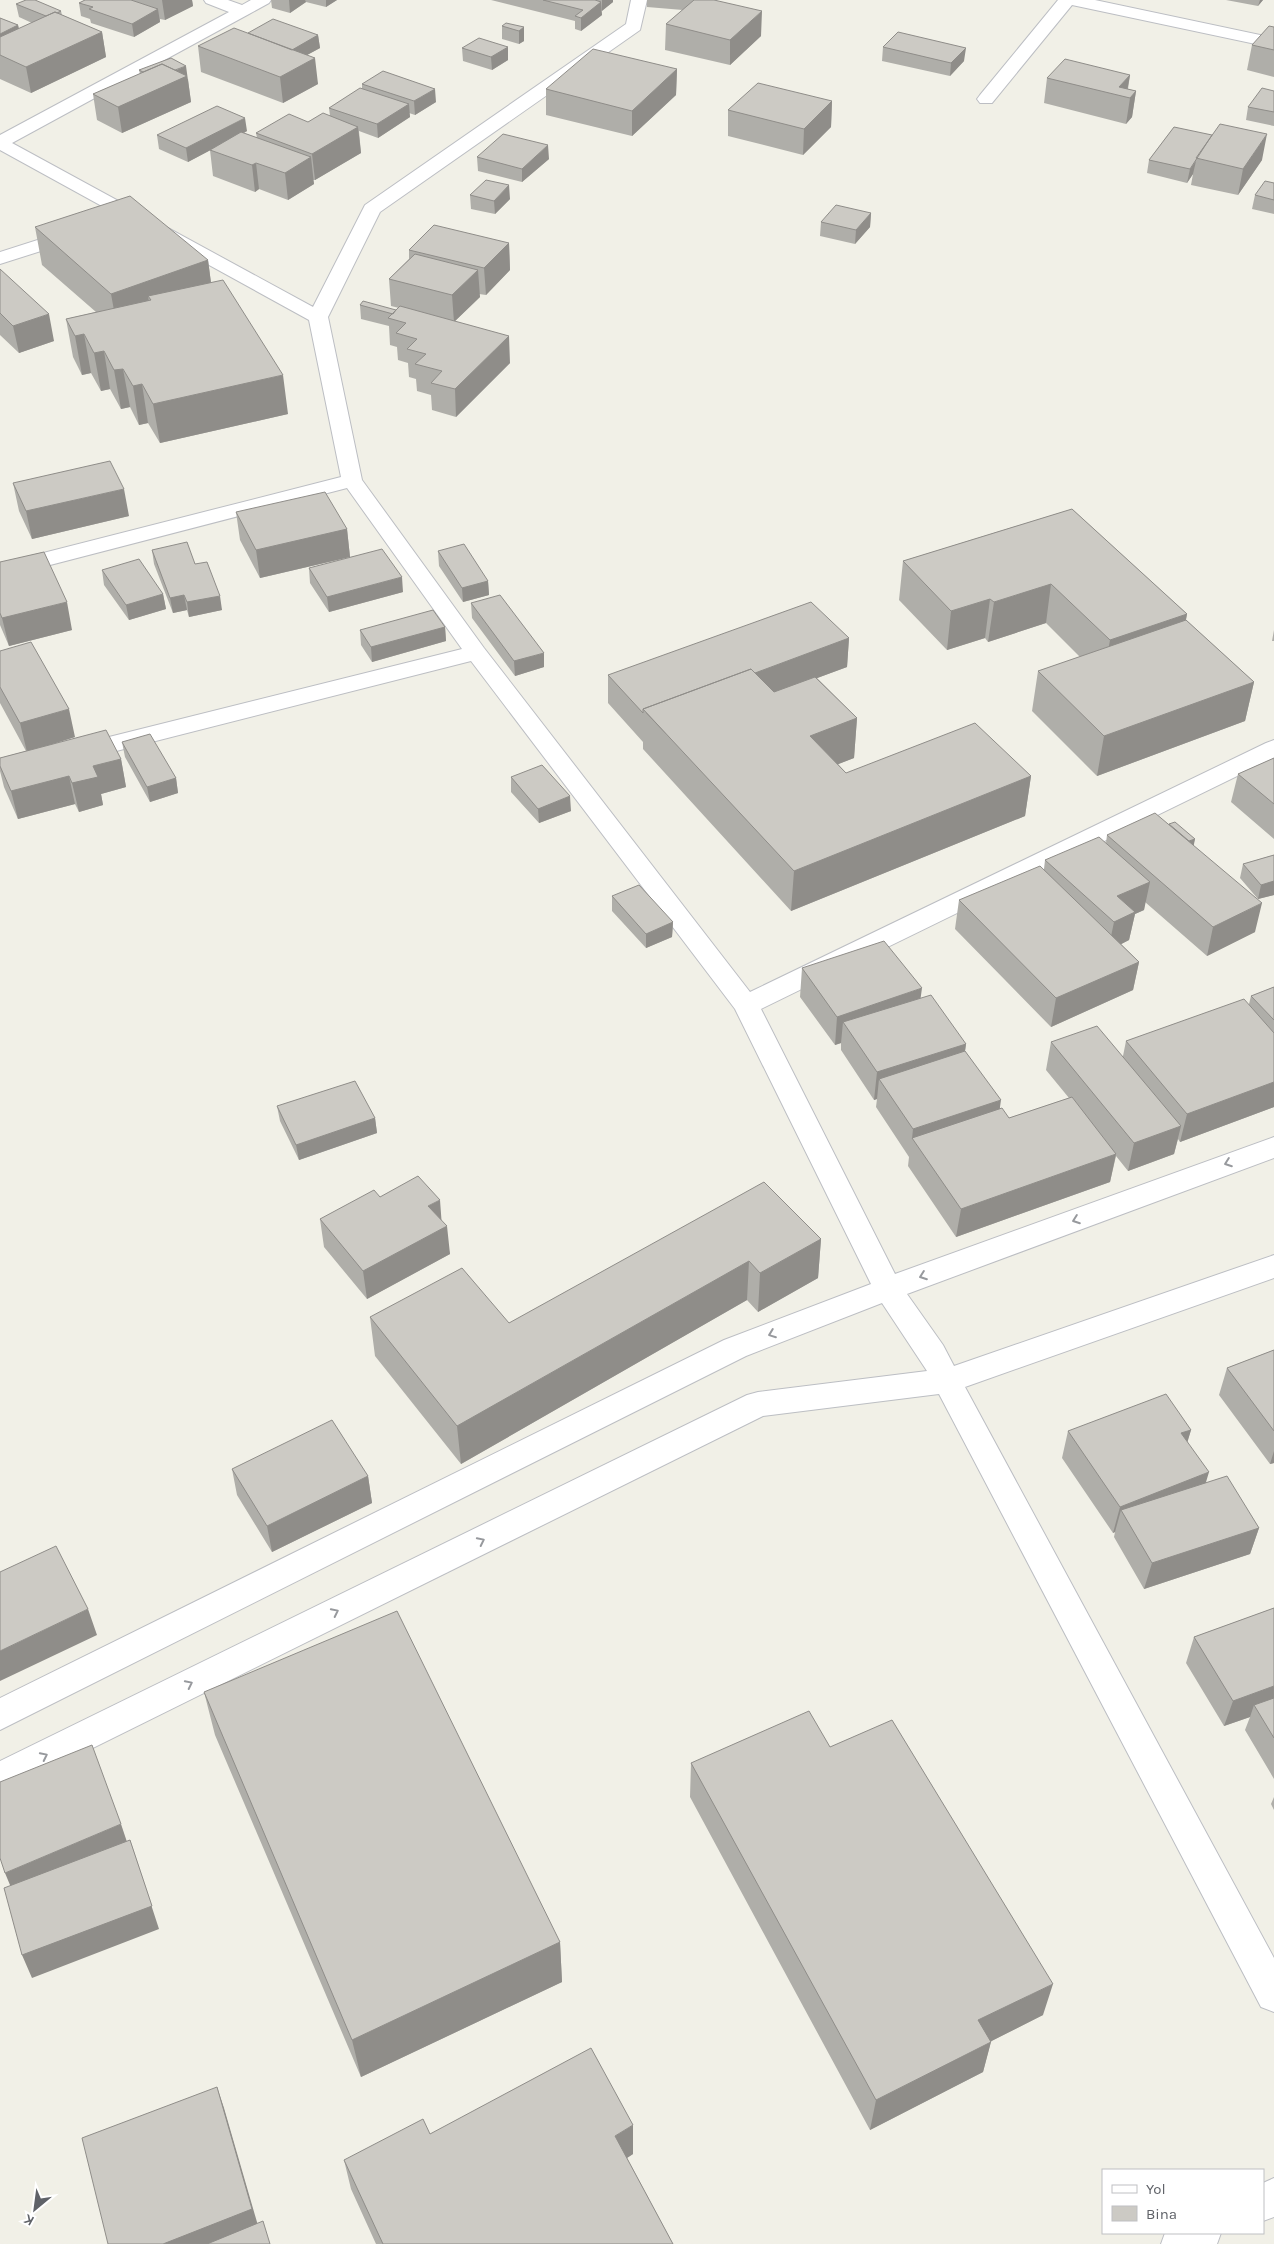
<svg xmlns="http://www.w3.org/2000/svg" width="1274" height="2244" viewBox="0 0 1274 2244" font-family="Karla,sans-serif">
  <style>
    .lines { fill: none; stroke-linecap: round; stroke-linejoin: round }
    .street-casing { stroke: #bcbec3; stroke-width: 2 }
    .street { fill: #fff; fill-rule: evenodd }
    .wall { fill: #afaea9 }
    .shaded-wall { fill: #8f8d89 }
    .building { fill: #cccac4; stroke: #8f8d89 }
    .oneway { stroke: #97999d }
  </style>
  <rect width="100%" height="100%" fill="#f1f0e7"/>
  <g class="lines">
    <g class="street-casing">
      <path id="street" d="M204,0H228L242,5L251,0H271L269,3L249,14L12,143L313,307L365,205L626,24L631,0H647L640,30L380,212L328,317L362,480L484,648L750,992L1266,743L1274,740V758L761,1009L895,1274L1274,1137V1158L907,1294L943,1345L954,1366L1274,1255V1278L965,1387L1274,1958V2012L1261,2007L939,1394L763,1416L0,1794V1761L747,1395L758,1392L927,1371L882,1303L746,1356L0,1730V1698L724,1340L871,1284L735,1009L471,661L77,761L69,758L65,753L69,748L77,745L462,649L347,488L0,578V564L341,477L309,320L0,150V135L229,12L206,3Z
        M1058,0H1095L1274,38V48L1072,5L992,103H980L977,99L980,95Z
        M75,228L82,230L84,234L82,238L0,264V252Z
        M1274,2178V2217L1263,2221V2183Z
        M1165,2233H1221L1217,2244H1161Z"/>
    </g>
    <use href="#street" class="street"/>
  </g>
  <path class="wall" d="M85,0H192L193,6L165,20L160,19V22L134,37L91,23L90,19L81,16L79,3Z
    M271,0H337L326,7L306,2L290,13L272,8Z
    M491,0H613V2L601,11L602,15L581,31L575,29V21Z
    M647,0H714L761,36L730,65L665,50L666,24L683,10L647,7Z
    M1226,0H1263L1258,6Z
    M16,4L61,11L62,15L102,32L106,57L31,93L0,79V18L18,25L19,29L32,23L19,17Z
    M502,26L524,27V41L519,44L502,39Z
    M1274,27V77L1247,70L1252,45Z
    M248,33L318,35L320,48L307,55L318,84L283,103L201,72L198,46Z
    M508,47V60L492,70L463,61L462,48Z
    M883,47L964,61L950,76L882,61Z
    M677,69L676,95L632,136L546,115V89Z
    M139,70L188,79L191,102L122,133L97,120L93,94L140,74Z
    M1130,75L1128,89L1136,91L1132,117L1126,124L1044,103L1047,78Z
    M362,84L436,102L415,115L409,113L410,117L378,138L359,131L361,153L315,180H313L314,184L288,200L259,189L255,192L213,176L210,150L188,162L159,149L157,135L247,131L244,133L257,138L256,133L308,122L330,116L329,108L362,89Z
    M1274,91V126L1246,120L1248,107Z
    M832,101L831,127L803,155L728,136V110Z
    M1174,127L1262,160L1238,195L1191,185L1193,174L1187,183L1147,173L1149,160Z
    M477,157L549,159L522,182L478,171Z
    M1274,183V214L1252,209L1255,195Z
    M470,195L510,199L495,214L471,209Z
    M871,213L870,227L855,244L820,236L821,222Z
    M35,227L208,260L211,283L288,414L160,443L148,423L139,425L130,407L121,409L110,389L101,391L91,373L82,375L73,357L66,319L96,312L42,265Z
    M509,243L510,270L486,295L479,294L480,297L455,321L510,363L456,417L432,410L431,395L417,391L416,379L409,377L408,363L398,360L397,347L390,345L389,326L361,319L360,305L396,310L399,308L391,306L389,279L409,259V250Z
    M0,269L54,341L19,353L0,335Z
    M13,483L129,516L32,539L19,511Z
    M1072,509L1187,614L1186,620L1254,682L1245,721L1097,776L1032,711L1038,671L1080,657L1046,623L988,642L985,638L947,650L899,600L903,561Z
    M236,512L347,529L350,557L260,578L240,540Z
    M152,550L195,564L222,610L189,617L187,610L173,613L154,564Z
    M438,551L488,581L489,595L463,602L439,566Z
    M0,562L72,630L9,646L0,625Z
    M309,568L403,592L329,612L310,583Z
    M102,570L163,594L166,609L129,620L104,585Z
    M471,603L544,667L515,676L472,618Z
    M445,627L446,641L372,662L361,645L360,630Z
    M1274,630V641H1272Z
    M849,638L847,667L817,678L857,718L854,758L838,764L846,773L1031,776L1025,816L791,911L643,749V742L608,703V675Z
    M0,651L75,737L53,744L121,759L126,787L101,794L103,805L79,812L75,804L18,819L4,787L0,771V758L26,751L0,703Z
    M122,742L176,778L178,793L150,802L125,757Z
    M1274,758V839L1231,802L1238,774Z
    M511,777L571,811L539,823L511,792Z
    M1169,824L1195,839L1193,845L1255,932L1207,956L1145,902L1144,910L1135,914L1129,940L1121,944L1139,962L1133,990L1051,1027L955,929L959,900L1044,869L1045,860L1106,843L1107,835Z
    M1274,855V895L1258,899L1240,878L1243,864Z
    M612,896L673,922L672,937L646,948L612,911Z
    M802,968L920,998L966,1044L965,1051L1000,1108L1009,1118L1069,1098L1046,1070L1051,1042L1123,1056L1126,1041L1249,1004L1251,996L1274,987V1107L1180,1142L1178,1139L1174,1154L1128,1171L1116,1156L1110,1182L956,1237L908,1166L909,1157L876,1107L877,1099L874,1100L841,1050V1043L835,1045L800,997Z
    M277,1106L375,1118L377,1133L299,1160L280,1121Z
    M380,1197L441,1220L450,1254L367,1299L324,1247L320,1219Z
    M821,1239L818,1278L758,1312L747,1300L461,1464L375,1356L370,1317L509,1323Z
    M1274,1350V1463L1270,1464L1219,1395L1227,1368Z
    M1191,1430L1187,1442L1206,1483L1259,1528L1250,1554L1144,1589L1114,1537L1115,1532L1113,1533L1062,1458L1068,1431Z
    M232,1469L368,1476L372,1503L272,1552L237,1495Z
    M1274,1608V1779L1245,1730L1250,1717L1224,1726L1186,1663L1194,1637Z
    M204,1692L560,1942L562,1982L361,2077L215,1735Z
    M830,1747L1043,2015L991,2041L983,2072L870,2130L690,1797L691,1763Z
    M1274,1797V1810L1271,1804Z
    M430,2134L633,2154L627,2158L673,2244H376L351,2189L344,2160Z"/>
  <path class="shaded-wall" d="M162,0H192L193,6L165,20Z
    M289,0H305L306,2L290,13Z
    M326,0H337L326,7Z
    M602,0H613V2L602,11Z
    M1260,0H1263L1258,6Z
    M601,2L602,15L581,31V18Z
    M158,9L160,22L134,37L132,24Z
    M762,11L761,36L730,65V40Z
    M18,25L21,39L0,48V34Z
    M524,27V41L519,44V31Z
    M102,32L106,57L31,93L26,67Z
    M318,35L320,48L285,67L283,54Z
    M508,47V60L492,70L491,57Z
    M966,48L964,61L950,76L951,63Z
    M315,58L318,84L283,103L280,77Z
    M186,66L191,102L122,133L118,107L154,79Z
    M677,69L676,95L632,136V111Z
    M1130,75L1126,97L1119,87Z
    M435,89L436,102L415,115L414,101Z
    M1136,91L1132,117L1126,124L1130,98Z
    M832,101L831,127L803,155L804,129Z
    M409,104L410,117L378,138L377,124Z
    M245,118L247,131L188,162L186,148Z
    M358,127L361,153L315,180L312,154Z
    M1267,134L1262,160L1238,195L1243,169Z
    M548,145L549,159L522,182V169Z
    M311,157L314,184L288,200L285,173Z
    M1196,161L1193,174L1187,183L1190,169Z
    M256,163L259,189L255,192L252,165Z
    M509,185L510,199L495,214L494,201Z
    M871,213L870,227L855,244L856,230Z
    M509,243L510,270L486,295L484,268Z
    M208,260L213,298L151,300L148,296L152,320L118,332L111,294Z
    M478,270L480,297L454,322L452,295Z
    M49,314L54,341L19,353L13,326Z
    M84,334L91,373L82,375L75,336Z
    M509,336L510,363L456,417L455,389Z
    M104,351L110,389L101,391L94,353Z
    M123,369L130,407L121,409L114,370Z
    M283,375L288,414L160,443L153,404Z
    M142,384L148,423L139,425L133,386Z
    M124,489L129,516L32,539L26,511Z
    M347,529L350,557L260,578L256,550Z
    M402,577L403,592L329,612L327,597Z
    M488,581L489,595L463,602L462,588Z
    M1051,584L1046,623L988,642L994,602Z
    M163,594L166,609L129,620L126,605Z
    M184,595L187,610L173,613L170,598Z
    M220,596L222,610L189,617L187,602Z
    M990,599L985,638L947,650L951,611Z
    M67,602L72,630L9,646L2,618Z
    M1187,614L1179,654L1103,679L1110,640Z
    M445,627L446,641L372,662L371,647Z
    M849,638L847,667L666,734L646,713Z
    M544,653V667L515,676L514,661Z
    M1254,682L1245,721L1097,776L1104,736Z
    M69,709L75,737L27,752L20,723Z
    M857,718L854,758L808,776L810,736Z
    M121,759L126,787L101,794L103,805L79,812L72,783L93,766Z
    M69,776L75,804L18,819L11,791Z
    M1031,776L1025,816L791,911L794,871Z
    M176,778L178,793L150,802L147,787Z
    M570,796L571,811L539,823L538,809Z
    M1195,839L1192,854L1184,843Z
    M1274,881V895L1258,899L1261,885Z
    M1150,882L1144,910L1135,914L1129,940L1108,951L1114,922L1117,896Z
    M1262,903L1255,932L1207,956L1213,927Z
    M673,922L672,937L646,948V934Z
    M1139,962L1133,990L1051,1027L1056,998Z
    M922,988L918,1017L843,1022L841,1043L835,1045L837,1017Z
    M966,1044L962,1072L879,1079L877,1099L874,1100L877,1072Z
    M1274,1082V1107L1180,1142L1187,1114Z
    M1001,1100L997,1128L912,1139L913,1129Z
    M375,1118L377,1133L299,1160L296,1145Z
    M1181,1126L1174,1154L1128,1171L1134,1143Z
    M1116,1154L1110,1182L956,1237L961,1209Z
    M440,1200L442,1227L428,1206Z
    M447,1226L450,1254L367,1299L363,1271Z
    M821,1239L818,1278L758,1312L760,1273Z
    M749,1261L747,1300L461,1464L457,1426Z
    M1191,1430L1183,1457L1181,1433Z
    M1274,1451V1463L1270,1464Z
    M1209,1472L1201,1499L1121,1510L1115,1532L1113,1533L1120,1507Z
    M368,1476L372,1503L272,1552L267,1526Z
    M1259,1528L1250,1554L1144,1589L1152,1563Z
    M88,1609L97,1635L0,1681V1651Z
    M1274,1686V1708L1254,1705L1250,1717L1224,1726L1233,1701Z
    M121,1824L129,1848L15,1897L5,1873Z
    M130,1840L159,1929L32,1978L22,1955Z
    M560,1942L562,1982L361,2077L352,2040Z
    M1053,1984L1043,2015L970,2052L978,2020Z
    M991,2042L983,2072L870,2130L876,2100Z
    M217,2087L224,2108L259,2229L221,2244H163Z
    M633,2125V2154L616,2165L615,2136Z"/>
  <path class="building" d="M26,0H35L61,11L57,13L55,12L46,16L16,4Z
    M85,0H131L158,9L132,24L89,9L93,7L79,3Z
    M543,0H595L601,2L581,18L575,16L583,10Z
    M694,0H714L762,11L730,40L666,24Z
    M55,12L102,32L26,67L0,55V37Z
    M0,18L18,25L0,34Z
    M273,19L318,35L292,50L248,33Z
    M506,23L524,27L519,31L502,26Z
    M1269,26L1274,27V50L1252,45Z
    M234,28L315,58L280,77L198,46Z
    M898,32L966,48L951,63L883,47Z
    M479,38L508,47L491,57L462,48Z
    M593,49L677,69L632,111L546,89Z
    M171,58L186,66L175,70L162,64L143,72L139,70Z
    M1065,59L1130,75L1119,87L1136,91L1130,98L1047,78Z
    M162,64L187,76L118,107L93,94Z
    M383,71L435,89L414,101L362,84Z
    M758,83L832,101L804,129L728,110Z
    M360,88L409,104L377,124L329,108Z
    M1262,88L1274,91V112L1248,107Z
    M217,106L245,118L186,148L157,135Z
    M323,113L358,127L312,154L256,133L289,114L308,122Z
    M1220,124L1267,134L1243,169L1196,158Z
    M1174,127L1212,135L1190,169L1149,160Z
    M241,132L311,157L285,173L256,163L252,165L210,150Z
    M503,134L548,145L522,169L477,157Z
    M486,180L509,185L494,201L470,195Z
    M1265,181L1274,183V200L1255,195Z
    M130,196L208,260L111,294L35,227Z
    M836,205L871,213L856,230L821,222Z
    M434,225L509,243L484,268L409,250Z
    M415,254L478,270L452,295L389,279Z
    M0,269L49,314L13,326L0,313Z
    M223,280L283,375L153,404L142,384L133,386L123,369L114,370L104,351L94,353L84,334L75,336L66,319L151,300L148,296Z
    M363,301L396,310L393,314L360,305Z
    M400,306L509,336L455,389L431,383L442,371L415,364L426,354L407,349L417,339L396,333L406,323L388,318Z
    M110,461L124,489L26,511L13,483Z
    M325,492L347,529L256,550L236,512Z
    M1072,509L1187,614L1110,640L1051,584L994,602L990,599L951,611L903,561Z
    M187,542L195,564L207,562L220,596L187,602L184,595L170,598L152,550Z
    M464,544L488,581L462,588L438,551Z
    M382,549L402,577L327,597L309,568Z
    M44,552L67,602L2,618L0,613V562Z
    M139,559L163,594L126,605L102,570Z
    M500,595L544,653L514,661L471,603Z
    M811,602L849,638L755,673L751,669L643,709V713L608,675Z
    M433,610L445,627L371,647L360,630Z
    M1186,620L1254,682L1104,736L1038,671Z
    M31,642L69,709L20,723L0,687V651Z
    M751,669L774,692L815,677L857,718L810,736L846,773L975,723L1031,776L794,871L643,709Z
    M106,730L121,759L93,766L98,777L72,783L69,776L11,791L0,766V758Z
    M150,734L176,778L147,787L122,742Z
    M1274,758V804L1238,774Z
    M542,765L570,796L538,809L511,777Z
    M1155,813L1262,903L1213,927L1107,835Z
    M1175,822L1195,839L1189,841L1169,824Z
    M1099,837L1150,882L1117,896L1135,912L1114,922L1045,860Z
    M1274,855V881L1261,885L1243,864Z
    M1040,866L1139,962L1056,998L959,900Z
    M639,885L673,922L646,934L612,896Z
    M884,941L922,988L837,1017L802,968Z
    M1274,987V1020L1251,996Z
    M931,995L966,1044L877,1072L843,1022Z
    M1244,999L1274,1033V1082L1187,1114L1126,1041Z
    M1097,1026L1181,1126L1134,1143L1051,1042Z
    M965,1051L1001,1100L913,1129L879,1079Z
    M355,1081L375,1118L296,1145L277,1106Z
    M1072,1097L1116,1154L961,1209L912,1138L1002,1108L1009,1118Z
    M418,1176L440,1200L428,1206L447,1226L363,1271L320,1219L374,1190L380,1197Z
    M764,1182L821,1239L760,1273L749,1261L457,1426L370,1317L462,1268L509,1323Z
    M1274,1350V1431L1227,1368Z
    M1166,1394L1191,1430L1181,1433L1209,1472L1120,1507L1068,1431Z
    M332,1420L368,1476L267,1526L232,1469Z
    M1227,1476L1259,1528L1152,1563L1121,1510Z
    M56,1546L88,1609L0,1651V1572Z
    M1274,1608V1686L1233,1701L1194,1637Z
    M397,1611L560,1942L352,2040L204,1692Z
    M1274,1698V1738L1254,1705Z
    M809,1711L830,1747L892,1720L1053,1984L978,2020L991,2042L876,2100L691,1763Z
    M92,1745L121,1824L5,1873L0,1858V1782Z
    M130,1840L152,1906L22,1955L4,1888Z
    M591,2048L633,2125L615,2136L673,2244H383L344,2160L423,2119L430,2134Z
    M217,2087L252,2209L163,2244H108L82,2138Z
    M263,2221L270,2244H207Z"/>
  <defs><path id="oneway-chevron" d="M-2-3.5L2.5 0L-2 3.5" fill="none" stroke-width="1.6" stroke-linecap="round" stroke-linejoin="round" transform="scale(1.25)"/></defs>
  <g class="oneway">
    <use href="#oneway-chevron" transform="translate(1228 1163) rotate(160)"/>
    <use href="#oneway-chevron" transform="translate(1076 1220) rotate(160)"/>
    <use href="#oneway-chevron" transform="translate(923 1276) rotate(160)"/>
    <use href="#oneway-chevron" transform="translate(772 1334) rotate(159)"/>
    <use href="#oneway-chevron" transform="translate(481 1541) rotate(-26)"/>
    <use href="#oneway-chevron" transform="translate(335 1612) rotate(-26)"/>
    <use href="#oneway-chevron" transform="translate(189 1684) rotate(-26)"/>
    <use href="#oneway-chevron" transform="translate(44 1756) rotate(-26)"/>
  </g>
  <rect x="1102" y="2169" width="162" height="65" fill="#ffffff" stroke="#bfc0c3"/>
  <rect x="1112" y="2185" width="25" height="8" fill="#ffffff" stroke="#bfc0c3"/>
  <text x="1146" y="2194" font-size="15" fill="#5f6268">Yol</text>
  <rect x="1112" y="2206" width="25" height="15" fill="#cccac4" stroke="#bfc0c3"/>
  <text x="1146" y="2219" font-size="15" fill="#5f6268">Bina</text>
  <g transform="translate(35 2209) rotate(209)" stroke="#ffffff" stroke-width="4" paint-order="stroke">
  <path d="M0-4L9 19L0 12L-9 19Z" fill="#5f6268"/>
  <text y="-8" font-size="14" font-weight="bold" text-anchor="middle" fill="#5f6268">K</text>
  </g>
</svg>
